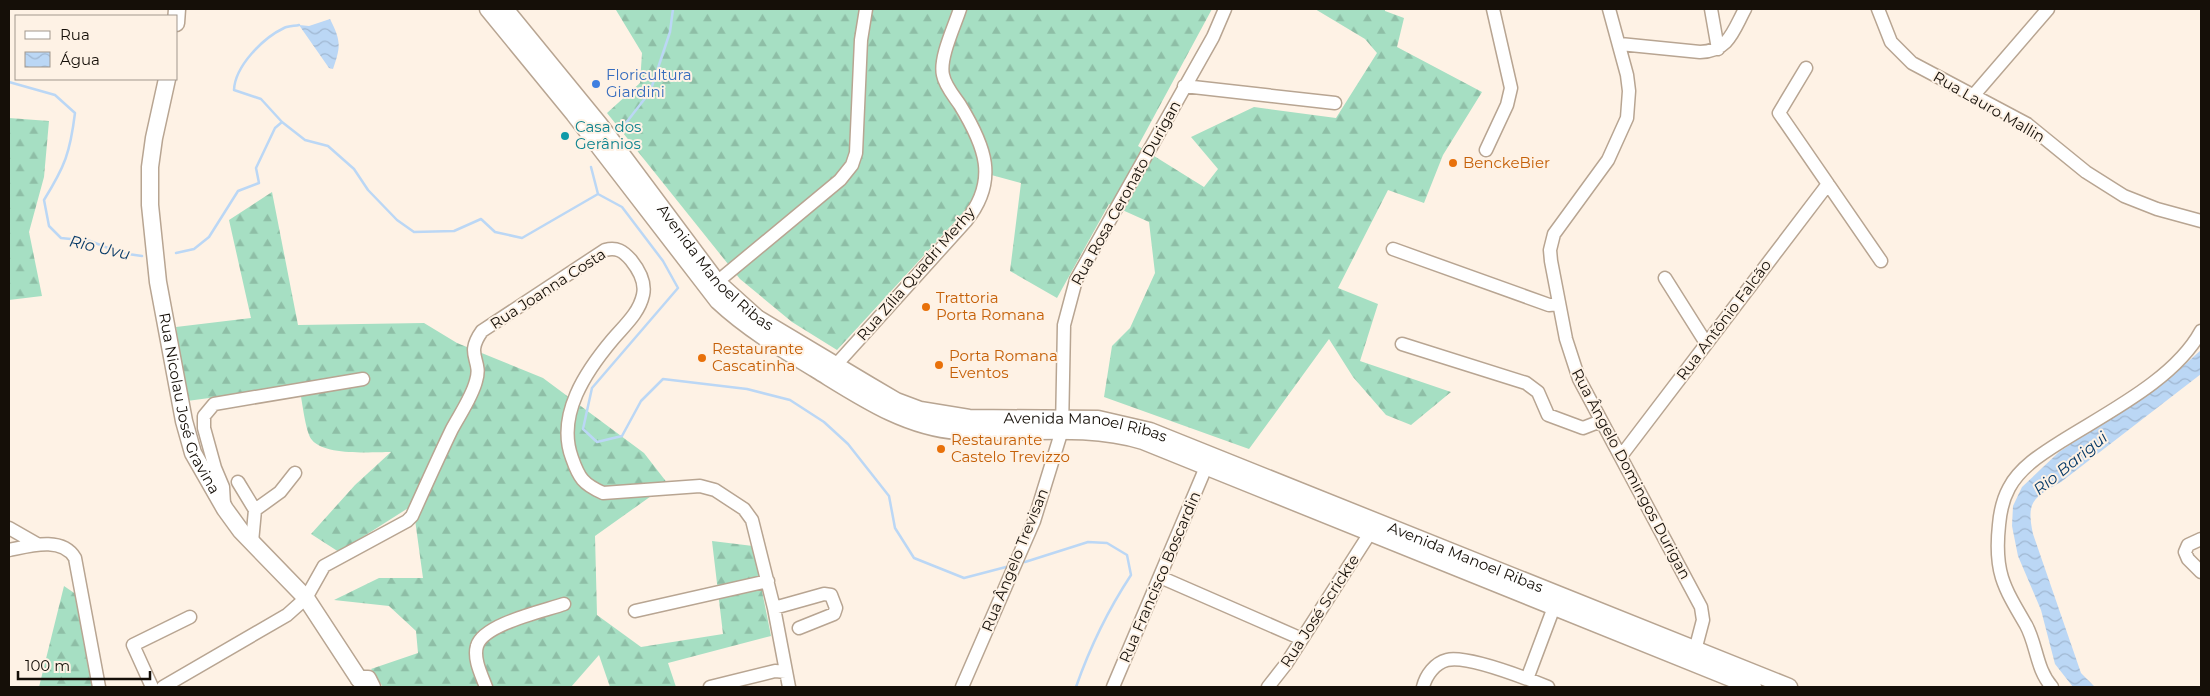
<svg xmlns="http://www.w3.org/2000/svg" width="2210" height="696" viewBox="0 0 2210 696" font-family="Montserrat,sans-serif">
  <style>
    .forest { fill: url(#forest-firs) }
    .water { fill: url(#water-waves) }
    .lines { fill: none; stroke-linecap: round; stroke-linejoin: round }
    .stream { stroke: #bbd7f5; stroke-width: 2.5 }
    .minor-casing { stroke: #b8a592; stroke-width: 15 }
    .major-casing { stroke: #b8a592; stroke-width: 19 }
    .minor { stroke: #fff; stroke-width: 12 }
    .major { stroke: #fff; stroke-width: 16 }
    .shop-dot { fill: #3f7fe0; stroke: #fef2e5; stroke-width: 2 }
    .culture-dot { fill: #0f9aa8; stroke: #fef2e5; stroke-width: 2 }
    .food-dot { fill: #e8710a; stroke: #fef2e5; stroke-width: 2 }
    .labels { text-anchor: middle; stroke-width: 4; stroke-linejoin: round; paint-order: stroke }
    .shop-label { font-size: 15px; fill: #366cbe; stroke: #fef2e5; text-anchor: start }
    .street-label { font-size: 15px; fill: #150f08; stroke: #fef2e5 }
    .culture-label { font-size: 15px; fill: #0d838f; stroke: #fef2e5; text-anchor: start }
    .food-label { font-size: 15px; fill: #c56008; stroke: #fef2e5; text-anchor: start }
    .water-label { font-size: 16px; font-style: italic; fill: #0a3c69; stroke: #fef2e5 }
  </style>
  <defs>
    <pattern id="forest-firs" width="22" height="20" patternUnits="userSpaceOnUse" patternTransform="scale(1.25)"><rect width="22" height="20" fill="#a6dfc3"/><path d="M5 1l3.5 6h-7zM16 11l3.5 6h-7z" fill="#8ebea6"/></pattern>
    <pattern id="water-waves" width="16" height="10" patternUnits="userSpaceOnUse" patternTransform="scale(1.25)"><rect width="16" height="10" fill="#bbd7f5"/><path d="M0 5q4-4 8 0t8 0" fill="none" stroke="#a0b7d1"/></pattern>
  </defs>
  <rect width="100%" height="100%" fill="#fef2e5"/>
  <path class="forest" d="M613,9H1212L1138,146L1204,187L1218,169L1191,137L1254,107L1336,118L1377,53L1365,39L1315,9H1385V11L1404,18L1397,47L1482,92L1443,155L1424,203L1388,190L1338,288L1378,304L1360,361L1451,392L1411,425L1386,415L1353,377L1329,339L1249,449L1104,397L1112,346L1130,328L1155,273L1149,222L1109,204L1057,298L1010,271L1021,183L984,173L971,204L837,350L792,322L740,279L607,113L640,83L642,53L616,10Z
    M9,118L49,121L44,177L29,232L42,296L9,300Z
    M272,192L298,325L424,323L457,343L543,378L644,453L668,484L595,536L597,615L641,647L723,634L712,541L753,546L771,636L668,663L676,687H610L599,655L571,687H383L371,669L418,653L416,631L389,606L334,600L379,578H423L413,505L339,552L311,534L355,485L391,452C371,452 325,456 312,440C305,432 302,398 299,386L187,401L176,327L251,318L229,220Z
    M64,586L80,597L92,687H39Z"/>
  <path class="water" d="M330,19C341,41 341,46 333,69L329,68L299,25L309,26Z
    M2201,350V374L2061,482C2033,498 2026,501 2033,534L2081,673L2095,687H2073L2055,664L2041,610L2018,556L2012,526L2013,506L2022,487L2059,452L2171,377Z"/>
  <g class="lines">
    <path class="stream" d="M9,82L55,95L75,113C70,153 65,166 44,200L49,226L61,238L90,241L121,253L142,256
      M282,122L261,99L234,90C235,66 263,38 284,28C288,26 295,26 299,25
      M622,128L650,92L670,32L673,9
      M591,167L598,194L622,207L663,261L678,288L592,388L583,429L597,442L622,436L641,401L663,379L747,389L790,400L824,422L848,444L889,496L895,528L914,558L964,578L1006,567
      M176,253L194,249L209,237L238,191L259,183L256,168L275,128L282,122L305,140L328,146L354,169L368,190L397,220L414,232L454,231L481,219L495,232L522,238L598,194
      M1025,562L1088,542L1107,543L1127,555L1131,575C1108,610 1090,647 1076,687"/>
    <g class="minor-casing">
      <path id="minor" d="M1609,9L1627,75L1629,91L1627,118L1608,160L1554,234L1550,250L1551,261L1566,339L1579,379L1701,607L1703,620L1693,658
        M1711,9L1718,49
        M1878,9L1891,42L1912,63L2027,124L2086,172L2124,196L2157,209L2201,221
        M1620,44L1700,52C1729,51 1733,31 1745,9
        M1806,68L1779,113L1881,261
        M1184,86L1335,103
        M1973,96L2048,9
        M1486,150L1507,105L1511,88L1493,9
        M1393,249L1549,305L1559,304
        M1665,278L1706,343
        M717,282L840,180L852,165L856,153L861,40L866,9
        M1402,344L1526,383L1538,392L1548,415L1583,428L1601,421
        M835,366L966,221C999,180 985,146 960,105C954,96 945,86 943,75C939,58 955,25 960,9
        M1621,456L1828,184
        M238,482L255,510L280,492L295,473
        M224,504L223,487L215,468L204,428V416L214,404L363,379
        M9,528L37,544
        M2201,539L2188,545L2185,552L2188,559L2201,572
        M252,542L255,510
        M9,550C29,546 62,536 75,558L99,687
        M1160,577L1302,639
        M774,608L824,594L831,595L836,608L834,614L799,628
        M635,611L768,581
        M1527,679L1554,607
        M152,687L133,645L190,617
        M163,687L287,615L306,598L324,566L407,521L412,516C425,487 438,458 452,429C460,414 472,397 476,381C483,359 464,356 482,331L605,250C617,247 623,251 631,260C639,270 646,282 643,295C639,313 625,325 613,339C586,371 556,415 572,458C579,478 583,484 603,493L700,486L715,490L744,509L752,520L774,608L789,687
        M486,687C482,676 473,659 477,646C483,624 544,611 564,604
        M710,687L775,671L786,672
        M962,687L1034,521L1062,430L1064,325L1076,280L1213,37L1225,9
        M1113,687L1206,467
        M1268,687L1286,664L1370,533
        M1423,687C1426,675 1435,663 1447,660C1467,655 1528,679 1548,687
        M2052,687C2036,669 2037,645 2026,625C2003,586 1994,571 1999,525C2000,513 2003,499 2009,488C2020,467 2043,453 2062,441C2108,412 2175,379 2201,331"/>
    </g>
    <g class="major-casing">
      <g id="major">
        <path d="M488,9L574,114L718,301C748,329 782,349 817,370C861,397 905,427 958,431C1021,435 1082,423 1143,441L1753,687"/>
        <path id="s1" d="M505,9L599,124L717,282L757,318L869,385L896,401L920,410L969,418L1098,419L1150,431L1789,687"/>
        <path d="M176,23L177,9"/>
        <path id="s2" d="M167,79L154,138L150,167V205L158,282L184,421L193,453L225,509L241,531L306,598L359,679"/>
        <path d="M359,679H368L372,687"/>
      </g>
    </g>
    <use href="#minor" class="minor"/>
    <use href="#major" class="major"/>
  </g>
  <circle class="shop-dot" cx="596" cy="84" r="5"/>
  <circle class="culture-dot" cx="565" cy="136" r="5"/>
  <g class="food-dot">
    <circle cx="1453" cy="163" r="5"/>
    <circle cx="926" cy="307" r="5"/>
    <circle cx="702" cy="358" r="5"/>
    <circle cx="939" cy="365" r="5"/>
    <circle cx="941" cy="449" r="5"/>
  </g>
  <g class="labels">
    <g class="shop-label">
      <text x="606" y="80">Floricultura<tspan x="606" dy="17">Giardini</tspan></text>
    </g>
    <g class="street-label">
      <text transform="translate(1989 107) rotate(30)" y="5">Rua Lauro Mallin</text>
      <text transform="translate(1126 193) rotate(-61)" y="5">Rua Rosa Ceronato Durigan</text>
      <text dy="5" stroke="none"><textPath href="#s1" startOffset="334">Avenida Manoel Ribas</textPath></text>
      <text transform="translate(916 274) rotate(-49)" y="5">Rua Zília Quadri Merhy</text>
      <text transform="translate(548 289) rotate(-33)" y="5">Rua Joanna Costa</text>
      <text transform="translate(1724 320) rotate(-53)" y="5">Rua Antônio Falcão</text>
      <text dy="5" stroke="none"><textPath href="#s2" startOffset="331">Rua Nicolau José Gravina</textPath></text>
      <text dy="5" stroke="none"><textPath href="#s1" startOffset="754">Avenida Manoel Ribas</textPath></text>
      <text transform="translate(1631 474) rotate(62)" y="5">Rua Ângelo Domingos Durigan</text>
      <text dy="5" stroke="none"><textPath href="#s1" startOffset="1159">Avenida Manoel Ribas</textPath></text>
      <text transform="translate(1015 560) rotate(-68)" y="5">Rua Ângelo Trevisan</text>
      <text transform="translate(1160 577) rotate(-67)" y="5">Rua Francisco Boscardin</text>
      <text transform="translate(1320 611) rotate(-57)" y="5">Rua José Scrickte</text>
    </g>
    <g class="culture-label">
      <text x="575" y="132">Casa dos<tspan x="575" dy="17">Gerânios</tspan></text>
    </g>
    <g class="food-label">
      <text x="1463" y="168">BenckeBier</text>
      <text x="936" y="303">Trattoria<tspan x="936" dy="17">Porta Romana</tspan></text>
      <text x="712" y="354">Restaurante<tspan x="712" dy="17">Cascatinha</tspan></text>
      <text x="949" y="361">Porta Romana<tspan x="949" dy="17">Eventos</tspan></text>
      <text x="951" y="445">Restaurante<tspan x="951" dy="17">Castelo Trevizzo</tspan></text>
    </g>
    <g class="water-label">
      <text transform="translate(100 247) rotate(13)" y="6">Rio Uvu</text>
      <text transform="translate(2070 463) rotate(-39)" y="6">Rio Barigui</text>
    </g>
  </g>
  <rect width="2210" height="696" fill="none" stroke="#150f08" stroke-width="20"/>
  <rect x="15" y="15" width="162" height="65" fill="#fef2e5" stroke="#a1978d"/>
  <rect x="25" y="31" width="25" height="8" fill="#ffffff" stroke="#a1978d"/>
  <text x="60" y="40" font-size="15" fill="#150f08">Rua</text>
  <rect x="25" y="52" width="25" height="15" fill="url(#water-waves)" stroke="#a1978d"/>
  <text x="60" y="65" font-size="15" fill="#150f08">Água</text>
  <path d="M18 671v8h132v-8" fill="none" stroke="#150f08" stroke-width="2.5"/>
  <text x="25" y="671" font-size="15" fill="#150f08" stroke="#fef2e5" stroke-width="4" paint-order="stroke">100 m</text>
</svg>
